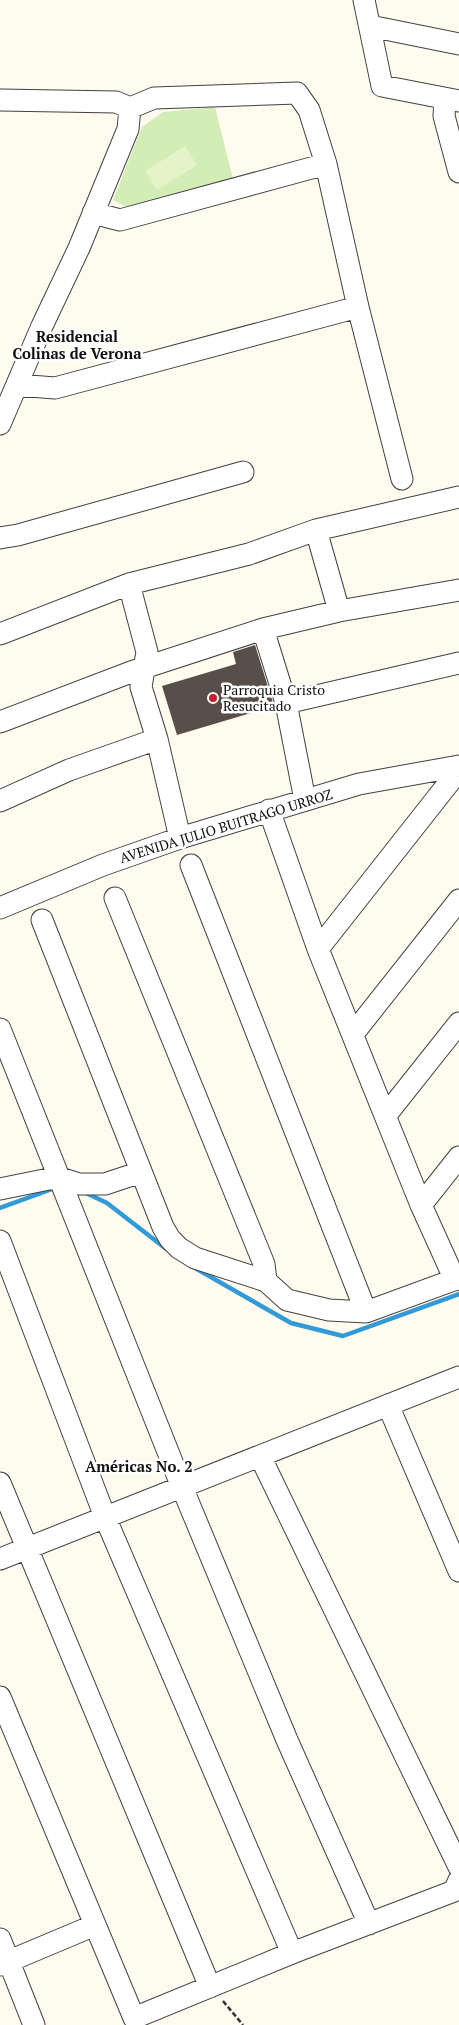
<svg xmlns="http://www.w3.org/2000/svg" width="459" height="2025" viewBox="0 0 459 2025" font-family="'PT Serif',serif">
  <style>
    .green { fill: #d4ecb6 }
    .pitch { fill: #e5f3c8 }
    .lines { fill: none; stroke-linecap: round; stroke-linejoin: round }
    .stream { stroke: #329ad6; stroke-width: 4.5 }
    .building { fill: #584f4a }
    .minor-casing { stroke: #414141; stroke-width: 23 }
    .path { stroke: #303030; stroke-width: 2.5; stroke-dasharray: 5 2.5; stroke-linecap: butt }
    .minor { stroke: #fff; stroke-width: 21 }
    .poi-dot { fill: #c81d2a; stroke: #fff; stroke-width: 2 }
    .labels { text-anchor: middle; stroke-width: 5; stroke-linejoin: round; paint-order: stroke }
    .poi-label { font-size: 14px; fill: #0e0e0e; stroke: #fff; text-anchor: start }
    .street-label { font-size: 14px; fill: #0e0e0e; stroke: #fff }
    .neighbourhood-label { font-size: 15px; font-weight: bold; fill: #0e0e0e; stroke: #fff }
  </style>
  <rect width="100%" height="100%" fill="#fffbef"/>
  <path class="green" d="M215,107L233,179L127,207L113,200L142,127L163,112Z"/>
  <path class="pitch" d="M185,146L197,165L157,190L145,171Z"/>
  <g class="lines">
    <path class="stream" d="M86,1193L107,1203L165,1248
      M0,1208L55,1188
      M195,1268L291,1323L343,1336L459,1294"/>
  </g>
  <path class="building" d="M255,645L274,706L177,735L162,686L236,664L233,652Z"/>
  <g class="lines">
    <g class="minor-casing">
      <path id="minor" d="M364,0L382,86L459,101
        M370,26L459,44
        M0,100L116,102L130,108L154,98L297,93L309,110L326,164L358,307L402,479
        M445,100L444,116L459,172
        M93,213L120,220L326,164
        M17,385L55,388L358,307
        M0,424L42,326L79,248L128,129L130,108
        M316,530L339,611
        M0,538L18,535L243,472
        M129,584L147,652L141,687L157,739L180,838
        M263,629L286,703L305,800
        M0,634L129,584L249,554L316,530L459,497
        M286,703L459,663
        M0,722L131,672L263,629L339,611L459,590
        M0,801L69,770L157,739
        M269,810L318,949L421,1205L455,1280
        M191,865L366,1312
        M115,898L264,1264L266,1281
        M0,908L103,865L180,838L359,784L459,766
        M42,920L163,1227L170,1239L179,1248L195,1258L266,1281L287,1300L329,1310L366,1312L459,1278
        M318,949L459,770
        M0,1029L182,1487L287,1740L369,1924
        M353,1034L459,900
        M386,1115L459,1023
        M0,1189L49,1179L60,1178L79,1184H105L141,1172
        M421,1205L459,1157
        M0,1241L105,1517L292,1953
        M388,1405L459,1571
        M260,1456L459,1867
        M0,1483L210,1987
        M0,1559L459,1377
        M0,1697L134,2018L292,1953L454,1891L459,1880
        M0,1939L34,2025
        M0,1965L95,1925"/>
    </g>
    <path class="path" d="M223,2001L243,2025"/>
    <use href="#minor" class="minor"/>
  </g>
  <circle class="poi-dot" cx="213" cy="698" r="5"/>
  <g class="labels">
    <g class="poi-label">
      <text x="223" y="695">Parroquia Cristo<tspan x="223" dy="16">Resucitado</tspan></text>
    </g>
    <g class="street-label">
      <text transform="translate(226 826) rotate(-17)" y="5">AVENIDA JULIO BUITRAGO URROZ</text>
    </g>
    <g class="neighbourhood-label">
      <text x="77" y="342">Residencial<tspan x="77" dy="17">Colinas de Verona</tspan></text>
      <text x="139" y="1472">Américas No. 2</text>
    </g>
  </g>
</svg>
